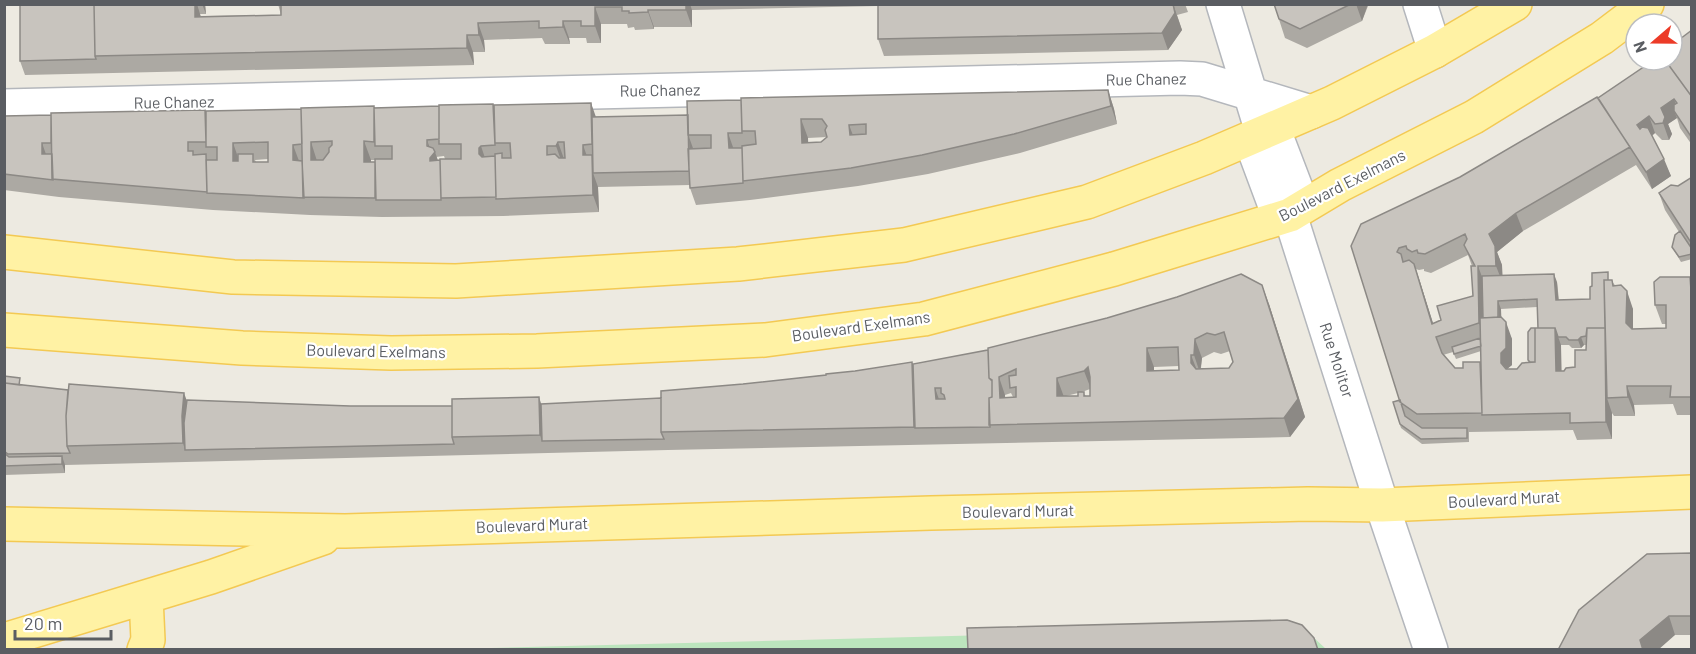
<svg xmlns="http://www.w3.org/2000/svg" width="1696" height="654" viewBox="0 0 1696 654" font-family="Barlow,sans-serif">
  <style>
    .green { fill: #bce5bd }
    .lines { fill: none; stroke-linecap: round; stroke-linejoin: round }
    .minor-casing { stroke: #b4b7bc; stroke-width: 36 }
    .major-casing { stroke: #f3c953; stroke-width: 36 }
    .minor { stroke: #fff; stroke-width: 33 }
    .major { stroke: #fff2a4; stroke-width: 33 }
    .wall { fill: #aca9a3; fill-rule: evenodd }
    .shaded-wall { fill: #8c8985 }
    .building { fill: #c8c4be; stroke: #8c8985; stroke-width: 1.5; fill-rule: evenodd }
    .labels { text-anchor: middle; stroke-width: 4.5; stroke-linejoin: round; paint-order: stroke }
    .street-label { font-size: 16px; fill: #5a5d62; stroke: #fff }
  </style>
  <rect width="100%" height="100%" fill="#edeae1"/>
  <path class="green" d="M1298,623L1326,649L417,650L1029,634Z"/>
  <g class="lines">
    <g class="minor-casing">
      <path id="minor" d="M1223,4L1262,132L1255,152L1274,203L1290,215L1382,505L1431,650
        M1420,4L1435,51
        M4,106L1180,78L1202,79L1311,112
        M1262,132L1278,141L1299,196L1290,215"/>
    </g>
    <g class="major-casing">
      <path id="major" d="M4,252L233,277L456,281L738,264L904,245L1087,202L1204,158L1332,103L1435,51L1515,4
        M4,330L242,348L391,353L537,351L765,340L924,319L1114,269L1290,215L1340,185L1474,117L1602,38L1647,4
        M4,524L345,531L931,513L1308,504L1382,505L1692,492
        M4,640L211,577L323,538
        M144,650L148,640L146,597"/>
    </g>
    <use href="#minor" class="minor"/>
    <use href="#major" class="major"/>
  </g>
  <path class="wall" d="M20,4H205L206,14H200L201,16L281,15L278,4H1185L1188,12L1177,15L1182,30L1168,50L884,56L878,39V6L692,10V27H654V29L635,30L634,27L628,28L627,24H601V43H587L586,38H569L570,44H545L542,38L484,40L485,52H473L474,65L25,75L20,61Z
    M1274,4H1368V6L1362,21L1307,48L1285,38Z
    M1692,30V145L1680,128L1677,118L1668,124L1672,134L1669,140H1662L1655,133L1652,136L1671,176L1652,189L1636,165L1523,231L1497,252L1502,265V276L1557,282L1559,300L1590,299L1611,280L1633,309V329L1666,328V324H1662L1655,305L1690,277L1692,281V415H1677L1673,404L1634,405L1635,416H1614L1612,413V439L1577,440L1573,430L1469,432V442L1422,444L1401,428L1393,402L1400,400L1351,246L1460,177L1598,98L1672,60ZM1468,255L1472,266L1473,296L1441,320L1433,323L1416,269L1419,270L1424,269V271L1431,273ZM1537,307L1538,328L1528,360L1529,363L1517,369H1507L1512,365V339L1501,318V309ZM1561,345H1569L1572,348H1581L1584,345H1586V350L1575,367L1564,371H1561ZM1481,351V364L1463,368H1455L1443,355L1453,352L1456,359Z
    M1108,90L1114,109L1117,124L1020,153L928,174L858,186L750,200L696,205L690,188V185L598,187L599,212L503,216L382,217L310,215L213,210L59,197L4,190V116L591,103L595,117L688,115ZM827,137L821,142L808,143V138ZM444,156L445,159L437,160L436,157ZM268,159V162H256L255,160ZM371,160H375L376,164L371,162Z
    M1692,177V259L1681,262L1672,247L1679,232L1665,210L1659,193L1678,186Z
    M1269,304L1305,417L1290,437L668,450L65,465V473L4,475V376L23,385L68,390L187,400L350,406H452L541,404L661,398L743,384L826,375L913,364ZM1230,351L1233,362L1229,368H1201L1202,358L1214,352L1221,354ZM1179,366V370L1154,371V367ZM1090,389V396H1086L1082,392ZM1011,393L1013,397H1005V395ZM1078,393V396H1066Z
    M1692,553V635H1675L1558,650Z"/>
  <path class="shaded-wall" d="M195,4H197L200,14L201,34L195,17Z
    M202,4H205L206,14Z
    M686,4H690L692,10V27L686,10Z
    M1173,4L1182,30L1168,50L1162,33Z
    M1356,4H1368L1362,21Z
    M595,7L601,24V43L595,26Z
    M648,10L654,27V29L648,12Z
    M563,21L569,38L570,44L563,27Z
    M478,23L484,40L485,52L479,35Z
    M467,35L473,52L474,65L467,48Z
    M1108,90L1114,109L1117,124L1111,106Z
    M1674,99L1680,116L1674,111L1677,118L1668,124L1672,134L1669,140L1663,123L1661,108Z
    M591,103L597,120L598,161L592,144Z
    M1649,116L1655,133L1643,142L1637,125Z
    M801,119L808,138L809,162L802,143Z
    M849,125L856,143L850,135Z
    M728,133L734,150L729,148Z
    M689,137L694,151L690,171Z
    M427,140L432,154L435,152L441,169L430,161Z
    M364,141L371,160V181L364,162Z
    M311,142L317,161L311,160Z
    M558,142L564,159L562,163L556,146Z
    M42,143L48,160L42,154Z
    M233,143L239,160V178L233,161Z
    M293,145L299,161L293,160Z
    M583,145L589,162L583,155Z
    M481,146L487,164L479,154V148Z
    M592,155L598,172L593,173L598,187L599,212L593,195Z
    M1664,159L1671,176L1652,189L1646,172Z
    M1516,213L1523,231L1497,252L1502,265L1503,284L1496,266L1489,234Z
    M1414,264L1420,282L1437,336L1432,324Z
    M1478,266L1485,285L1484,337L1479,323Z
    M1554,274L1557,282L1559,308L1556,300Z
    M1690,277L1692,281V306L1691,304Z
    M1262,285L1269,304L1305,417L1290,437L1284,418Z
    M1627,291L1633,309V341L1626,323Z
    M1498,301L1501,309L1502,334L1499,326Z
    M1506,322L1512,339V365L1507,369L1501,363V353Z
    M1555,328L1561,345L1562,388L1556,371Z
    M1606,328L1607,398L1612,413V439L1606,422Z
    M1581,337L1584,345L1581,348L1578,340Z
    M1195,339L1202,358L1200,373L1194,355Z
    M1147,348L1154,367V390L1147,371Z
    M1191,355L1198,373L1191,363Z
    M1088,367L1094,386L1091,389L1084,371Z
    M999,377L1005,395L1006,416L1000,398Z
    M1057,378L1064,397L1057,396Z
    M1627,386L1634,405L1635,416L1628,397Z
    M935,388L941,405L936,399Z
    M184,393L191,412L185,450L183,443L182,416Z
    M539,397L545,416L542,441L540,435Z
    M62,456L65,465V473L62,464Z
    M1669,616L1675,635L1658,650H1643L1640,640Z"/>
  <path class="building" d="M20,4H94L95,56L96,59L20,61Z
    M94,4H195V17L281,15V4H686V10H648V12L629,13V11H622V7H595V26H581V21H563V27L539,28V21L478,23L479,35H467V48L95,56Z
    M878,4H1173L1175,13L1162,33L878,39Z
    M1274,4H1351L1300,29L1279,19Z
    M1692,30V97L1665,60H1672V45Z
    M1654,60H1665L1692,97V138L1674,111V105L1677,103L1674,99L1661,108L1665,117L1663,123L1655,124L1649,116L1637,125L1640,129L1642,127L1648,128L1664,159L1646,172L1598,98Z
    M1108,90L1111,106L1014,134L922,155L851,168L743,181L742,146L756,144L755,131H742L741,98ZM801,119H822L827,126L825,130L827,137L821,142L802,143ZM866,124V134L850,135L849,125Z
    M1597,97L1630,147L1516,213L1489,234L1495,246L1496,266H1478L1479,323L1436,337L1442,353L1455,368H1463V362H1480L1482,413L1417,414L1400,402L1351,246L1361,224L1460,177ZM1465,234L1467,239L1464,245L1475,266H1471L1473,296L1437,306L1441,320L1432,324L1414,264L1409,260L1403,262L1401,254L1397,252L1399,248L1406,246L1407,249L1412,252L1417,250L1418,253L1425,254Z
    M741,100L742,133H728L729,148H742L743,183L690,188L688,149L711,148V135H688L687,101Z
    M591,103L592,144L583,145V155H592L593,195L496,199L495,154L502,153V158H511L510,143H495L494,105ZM558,142H564L565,158H559L555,154L547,155V146H556Z
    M493,104L495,145L481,146L479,148V154L482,157L495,156L496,197L441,198L440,159H461V144H439V105Z
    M374,106V142L364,141V162H375V198L303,197L301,108ZM332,141V145L329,148V152L323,160H311V142Z
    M439,106V139L427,140V146L433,148L435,152L430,158V161L440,160L441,200H376L375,159H392V146H375L374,108Z
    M301,109L302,144L293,145V160L302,161L304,198L207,193L206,160H217V147H206V111ZM268,142V162H253V154H238V161H233V143Z
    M205,110L206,142H188V151H193V155L206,154L207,192L52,179L51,113Z
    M51,115V143H42V154H52L53,180L4,174V116Z
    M688,115L689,171L593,173L592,117Z
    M1692,177V240L1690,241L1659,193L1671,185L1678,186Z
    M1680,231L1692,249V254L1679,257L1672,247L1675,235Z
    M1608,272V280H1604L1605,328H1587L1586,336L1581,337L1578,340H1569L1566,337H1558L1555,328H1538L1537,299L1498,301V317L1483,318L1482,276L1554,274L1556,300L1590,299V287L1592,286V273Z
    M1241,274L1262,285L1298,399L1284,418L989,425V398L992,397V380L989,378L988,348L1107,318L1177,297ZM1224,332L1233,362L1229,368L1196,369L1191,363V355H1194L1195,339L1207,333L1215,335ZM1178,347L1179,370L1147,371V348ZM1088,367L1090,377V396H1084V392H1078V396H1057V378L1084,371ZM1016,369V375L1009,376L1010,388L1016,387V397L1000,398L999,377Z
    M1660,277H1690L1692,304V397H1670L1671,386H1627L1628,397L1607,398L1604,280H1612L1613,286L1621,285L1627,291L1626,323L1632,329L1666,328V305H1655L1654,282Z
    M1501,317L1506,322V348L1501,353V363L1506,369H1517L1522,363L1535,362V328H1555L1556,371H1564L1566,368L1575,367V350H1586L1587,328H1605L1606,422L1570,423V413L1482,415L1480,318Z
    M1531,328H1535V362H1530L1528,360V332Z
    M1480,338L1481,346L1454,354L1452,347Z
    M988,350L989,378L992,381V397L989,398L990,427L915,428L913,364ZM935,388H941V393L944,395L945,399H936Z
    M912,362L914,427L661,432V391L743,384L826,375V374L855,371Z
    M4,376L20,378L19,385L5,383L4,385Z
    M5,383L68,390L66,416L67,446L70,453L8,454L4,451V385Z
    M69,384L184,393L182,416L183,443L67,446L66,416Z
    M539,397L540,435L452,437V399Z
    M661,398V432L664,439L542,441L541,404Z
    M187,400L350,406H452V437L454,444L185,450L184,423Z
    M1400,400L1405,416L1422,428H1467V438L1421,439L1400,424L1393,402Z
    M4,453L9,457L62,456V464L4,466Z
    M1692,553V616H1669L1640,640L1643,650H1558L1579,610L1647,554Z
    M1287,620L1302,625L1314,638L1318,650H968L967,628Z"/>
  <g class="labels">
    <g class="street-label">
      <text transform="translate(1146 79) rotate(-1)" y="6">Rue Chanez</text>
      <text transform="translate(660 90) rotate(-1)" y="6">Rue Chanez</text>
      <text transform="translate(174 102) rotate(-1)" y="6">Rue Chanez</text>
      <text transform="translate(1342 185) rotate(-27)" y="6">Boulevard Exelmans</text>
      <text transform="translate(861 326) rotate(-8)" y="6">Boulevard Exelmans</text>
      <text transform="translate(376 351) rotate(1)" y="6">Boulevard Exelmans</text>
      <text transform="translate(1337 360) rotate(72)" y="6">Rue Molitor</text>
      <text transform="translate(1504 499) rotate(-3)" y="6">Boulevard Murat</text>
      <text transform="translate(1018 511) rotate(-1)" y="6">Boulevard Murat</text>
      <text transform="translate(532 525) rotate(-2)" y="6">Boulevard Murat</text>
    </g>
  </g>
  <rect width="1696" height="654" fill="none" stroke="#5a5d62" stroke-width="12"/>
  <g transform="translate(1654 42) rotate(250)"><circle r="28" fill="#ffffff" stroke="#bdbec0" stroke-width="1.5"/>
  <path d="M0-4.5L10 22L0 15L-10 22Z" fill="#ec3b28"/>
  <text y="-9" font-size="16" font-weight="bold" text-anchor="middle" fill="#5a5d62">N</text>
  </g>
  <path d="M15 630v9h96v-9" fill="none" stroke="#5a5d62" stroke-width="3"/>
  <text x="24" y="630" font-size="18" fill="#5a5d62" stroke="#ffffff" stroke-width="4.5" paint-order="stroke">20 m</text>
</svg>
